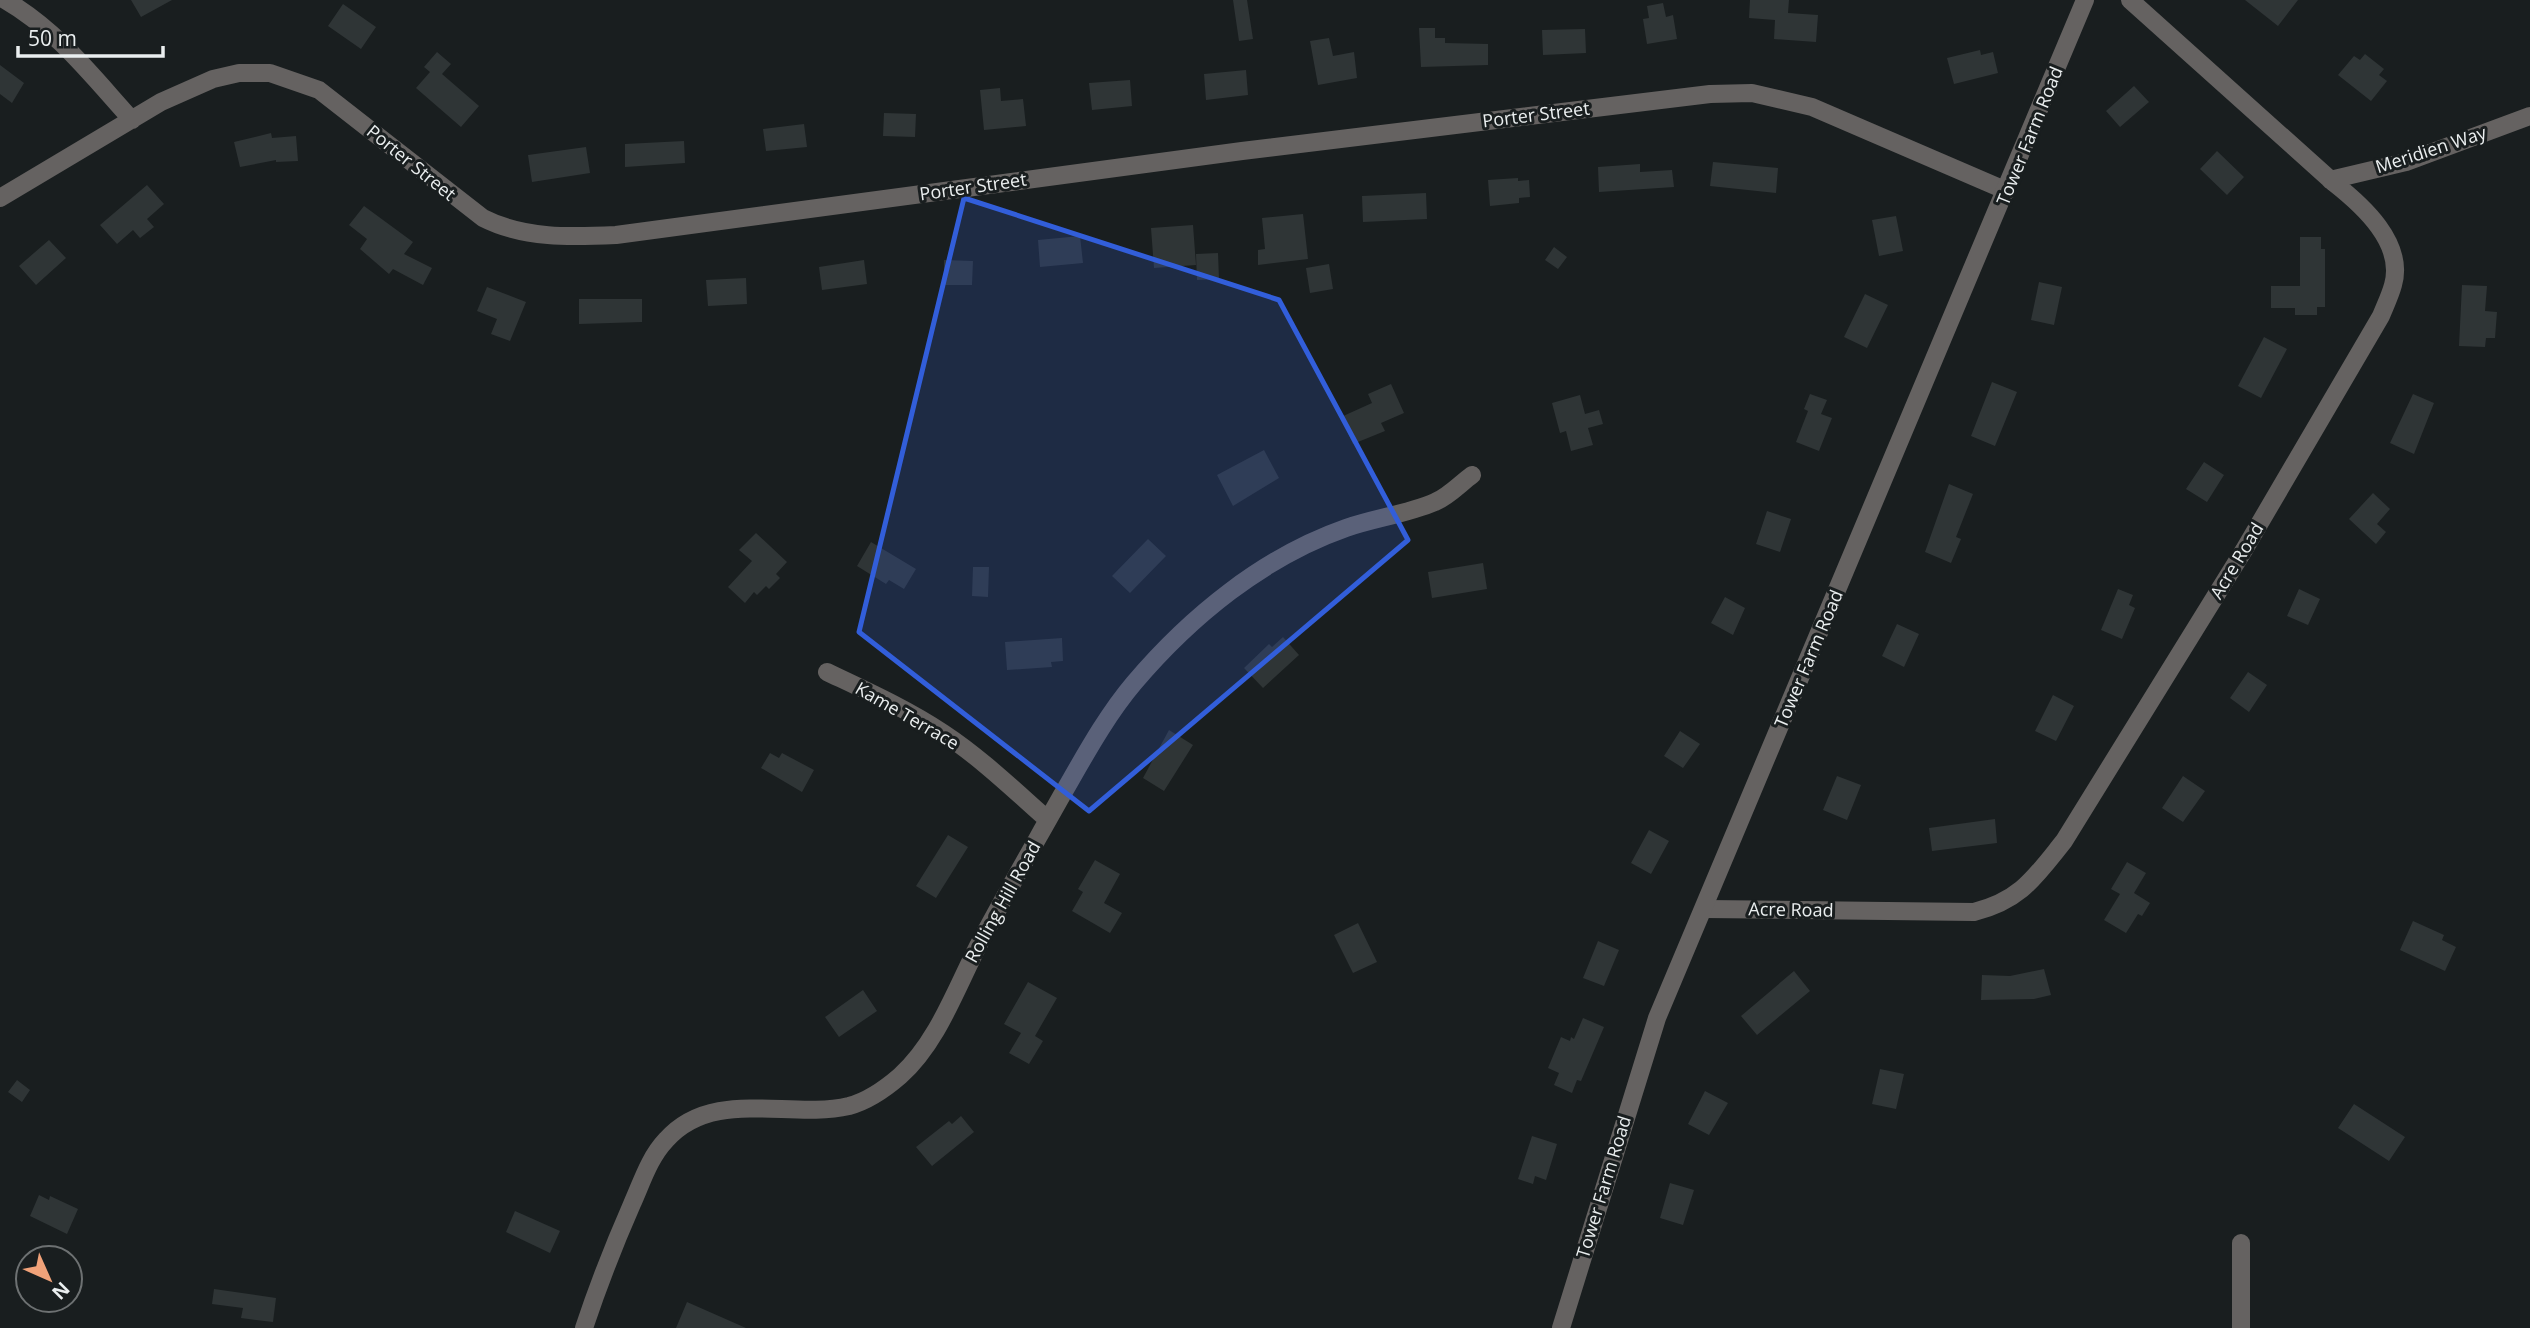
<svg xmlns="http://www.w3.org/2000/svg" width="2530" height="1328" viewBox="0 0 2530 1328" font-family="'Open Sans',sans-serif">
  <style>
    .building { fill: #2f3536 }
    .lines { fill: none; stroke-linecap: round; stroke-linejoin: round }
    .minor { stroke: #656261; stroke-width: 18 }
    .tertiary { stroke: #656261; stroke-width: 18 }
    .marked { fill: #325eda; fill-opacity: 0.2; stroke: #325eda; stroke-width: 5; stroke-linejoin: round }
    .labels { text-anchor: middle; stroke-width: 6; stroke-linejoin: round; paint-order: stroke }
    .street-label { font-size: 18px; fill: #eaeeef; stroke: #191e1f }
  </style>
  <rect width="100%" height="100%" fill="#191e1f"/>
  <path class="building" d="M131,0H172L141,17Z
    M1233,0H1247L1253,39L1239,41Z
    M1750,0H1789L1788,13L1818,15L1816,42L1774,39L1775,20L1749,18Z
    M2245,0H2298L2278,26Z
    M1663,3L1666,17L1673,15L1677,39L1647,44L1643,19L1649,18L1647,6Z
    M343,4L376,27L361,49L328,26Z
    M1419,28H1435V38H1445V43L1488,44V65L1421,67Z
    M1585,29L1586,53L1543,55L1542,30Z
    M1329,38L1333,56L1354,52L1357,78L1318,85L1310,41Z
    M1980,50L1981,55L1993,52L1998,73L1954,84L1947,58Z
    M437,52L451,64L442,74L479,106L461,127L416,88L430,72L424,67Z
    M2365,54L2384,69L2379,75L2387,81L2371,101L2338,75L2354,56L2360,60Z
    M0,65L24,83L12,103L0,94Z
    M1246,70L1248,95L1206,100L1204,74Z
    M1130,80L1132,106L1092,110L1089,83Z
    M2134,86L2149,102L2120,127L2106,111Z
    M1000,88L1001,101L1023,99L1026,126L984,130L980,90Z
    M884,113L916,114L915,137L883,136Z
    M804,124L807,147L766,151L763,129Z
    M271,133L272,138L296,136L298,161L276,162V160L240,167L234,142Z
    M684,141L685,163L625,167V144Z
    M586,147L590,173L532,182L528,155Z
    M2217,151L2244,177L2227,195L2200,169Z
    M1713,162L1778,168L1776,193L1710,186Z
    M1640,164V172L1672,170L1674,187L1599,192L1598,167Z
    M1518,178V181L1529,180L1530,197L1519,198V203L1490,206L1488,180Z
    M147,185L164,204L147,219L154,227L140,238L133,230L117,244L100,225Z
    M1426,193L1427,219L1363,222L1362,196Z
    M364,206L413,242L404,254L432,268L423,285L393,269L389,274L360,249L367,239L349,225Z
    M1303,214L1308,259L1258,265V250L1265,249L1262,218Z
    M1896,216L1903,251L1879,256L1872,220Z
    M1193,225L1196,265L1154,268L1151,228Z
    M1080,236L1083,263L1040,267L1038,240Z
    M2300,237H2321V249H2325V307H2317V315H2295V308H2271V286H2300Z
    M49,240L66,258L36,285L19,266Z
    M1554,247L1567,257L1558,269L1545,260Z
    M1218,253L1219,279L1197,280L1196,254Z
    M864,260L867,284L822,290L819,267Z
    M944,260L973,261L972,285H944Z
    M1329,264L1333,289L1310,293L1306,268Z
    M746,278L747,304L708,306L706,280Z
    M2039,282L2062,287L2054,325L2031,320Z
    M2462,285L2487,286L2485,311L2497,312L2495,338H2486L2485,347L2459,346Z
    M487,287L526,302L510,341L491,334L497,319L477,311Z
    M1865,294L1888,305L1867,348L1844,337Z
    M579,299H642V322L579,324Z
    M2264,337L2287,349L2261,398L2238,386Z
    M1992,382L2017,392L1995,446L1971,436Z
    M1391,384L1404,413L1381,423L1385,431L1353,444L1341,417L1372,403L1368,394Z
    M1810,394L1827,400L1821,414L1832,418L1819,451L1796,442L1808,411L1804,409Z
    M2413,394L2434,403L2414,454L2390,443Z
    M1580,395L1585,414L1599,410L1603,424L1588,428L1593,445L1571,451L1566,431L1560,433L1552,403Z
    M1264,450L1279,478L1233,506L1217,475Z
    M2204,462L2224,475L2207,502L2186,489Z
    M1949,484L1973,494L1956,537L1961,539L1951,563L1925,552Z
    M2373,493L2390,509L2377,524L2386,532L2376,544L2349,519Z
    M1767,511L1791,519L1780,552L1756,544Z
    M756,533L787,562L776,574L780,578L769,589L766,586L757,595L754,592L745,603L728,587L752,561L739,550Z
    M1148,539L1166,556L1130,593L1112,576Z
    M871,542L916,569L904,589L889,580L886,584L857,566Z
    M1483,563L1487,589L1432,598L1428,572Z
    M973,567H989L988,597L972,596Z
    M2118,589L2133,595L2129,605L2135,608L2122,639L2101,630Z
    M2299,589L2320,599L2308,625L2287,616Z
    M1725,597L1745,608L1733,635L1711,623Z
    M1897,624L1919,634L1904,667L1882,656Z
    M1283,637L1299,655L1263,688L1244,668L1269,644L1272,647Z
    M1062,638L1063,661L1051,662L1052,667L1007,670L1005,642Z
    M2248,672L2267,685L2249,712L2230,698Z
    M2053,695L2074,706L2056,741L2035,731Z
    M1169,730L1193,745L1164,791L1143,778Z
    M1680,731L1700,744L1683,768L1664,756Z
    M770,753L779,758L782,753L814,770L802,792L761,768Z
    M1837,776L1861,785L1847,820L1823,810Z
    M2183,776L2205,791L2183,822L2162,808Z
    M1995,819L1997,843L1932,851L1929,828Z
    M1649,830L1669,841L1651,874L1631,863Z
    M948,835L968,847L936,898L916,886Z
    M1095,860L1120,874L1104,903L1122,913L1110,933L1072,911L1083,892L1078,889Z
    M2127,862L2146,873L2134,893L2150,903L2142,916L2138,914L2126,933L2104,920L2120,894L2111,889Z
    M2413,921L2444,935L2442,940L2456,947L2445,971L2400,950Z
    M1358,923L1377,962L1353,973L1334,935Z
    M1598,941L1619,950L1604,986L1583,978Z
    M2044,969L2051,995L2034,999L1981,1000L1982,975L2010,976Z
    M1794,971L1810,991L1757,1035L1741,1016Z
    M1028,982L1057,998L1035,1036L1043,1041L1029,1064L1009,1053L1021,1033L1004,1024Z
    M863,990L877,1011L839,1037L825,1017Z
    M1583,1018L1604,1027L1581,1081L1577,1080L1572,1093L1554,1085L1559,1073L1548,1068L1561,1037L1570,1041L1571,1037L1574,1039Z
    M1880,1069L1904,1074L1896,1109L1872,1104Z
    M17,1080L30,1090L22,1102L8,1092Z
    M1705,1091L1728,1103L1709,1135L1688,1124Z
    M2354,1104L2405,1137L2389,1161L2338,1128Z
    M961,1116L974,1132L932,1166L916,1147L949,1121L952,1124Z
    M1532,1136L1557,1144L1546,1180L1535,1176L1533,1184L1518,1179Z
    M1670,1183L1694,1190L1683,1225L1660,1218Z
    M39,1195L49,1200L50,1196L78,1209L67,1234L30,1216Z
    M515,1211L560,1231L550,1253L506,1232Z
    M214,1289L276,1298L273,1322L241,1318L243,1308L212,1304Z
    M687,1302L746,1328H676Z"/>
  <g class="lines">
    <path class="minor" d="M5,0C57,30 92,76 132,120
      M2330,180L2406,162L2530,116
      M0,198L161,102L213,79L239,73H270L319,90L483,218C524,239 571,237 616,235L1242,151L1710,94L1752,93L1812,107L2007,191
      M827,672C867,691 907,709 943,733C981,758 1014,790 1048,820
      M1705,909L1974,912C2021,900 2035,877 2064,841L2244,550L2381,316C2385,306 2390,296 2393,285C2405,243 2362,205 2334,183L2130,0
      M2241,1243V1328
      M584,1328C598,1286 614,1245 632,1204C642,1182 649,1158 666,1140C713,1087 789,1120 849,1106C868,1101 885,1089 900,1076C937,1043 956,989 978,946C1005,895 1034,845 1062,795C1084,757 1106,716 1134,683C1190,617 1263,557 1346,528C1375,518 1407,514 1435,502C1448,497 1461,483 1472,475"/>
    <path class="tertiary" d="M1561,1328L1657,1018L2085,0"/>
  </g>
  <path class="marked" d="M964,198L1279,300L1408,540L1089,811L859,632Z"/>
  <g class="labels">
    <g class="street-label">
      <text transform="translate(1536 115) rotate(-7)" y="6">Porter Street</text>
      <text transform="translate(2030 136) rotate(-68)" y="6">Tower Farm Road</text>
      <text transform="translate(2431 150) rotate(-18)" y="6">Meridien Way</text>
      <text transform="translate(411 163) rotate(39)" y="6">Porter Street</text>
      <text transform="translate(973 187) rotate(-8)" y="6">Porter Street</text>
      <text transform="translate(2237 561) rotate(-59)" y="6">Acre Road</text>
      <text transform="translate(1809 659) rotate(-67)" y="6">Tower Farm Road</text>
      <text transform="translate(907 716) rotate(30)" y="6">Kame Terrace</text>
      <text transform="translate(1003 902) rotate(-61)" y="6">Rolling Hill Road</text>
      <text transform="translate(1791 910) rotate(1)" y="6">Acre Road</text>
      <text transform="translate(1604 1187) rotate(-73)" y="6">Tower Farm Road</text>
    </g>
  </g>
  <g transform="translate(49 1279) rotate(135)"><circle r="33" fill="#191e1f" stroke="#6d7172" stroke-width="2"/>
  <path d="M0-5L12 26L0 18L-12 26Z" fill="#f0a279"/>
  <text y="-10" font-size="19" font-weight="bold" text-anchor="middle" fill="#eaeeef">N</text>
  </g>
  <path d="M18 46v10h145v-10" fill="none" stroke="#eaeeef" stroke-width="3.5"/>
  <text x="28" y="46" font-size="21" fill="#eaeeef" stroke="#191e1f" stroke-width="5" paint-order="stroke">50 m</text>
</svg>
